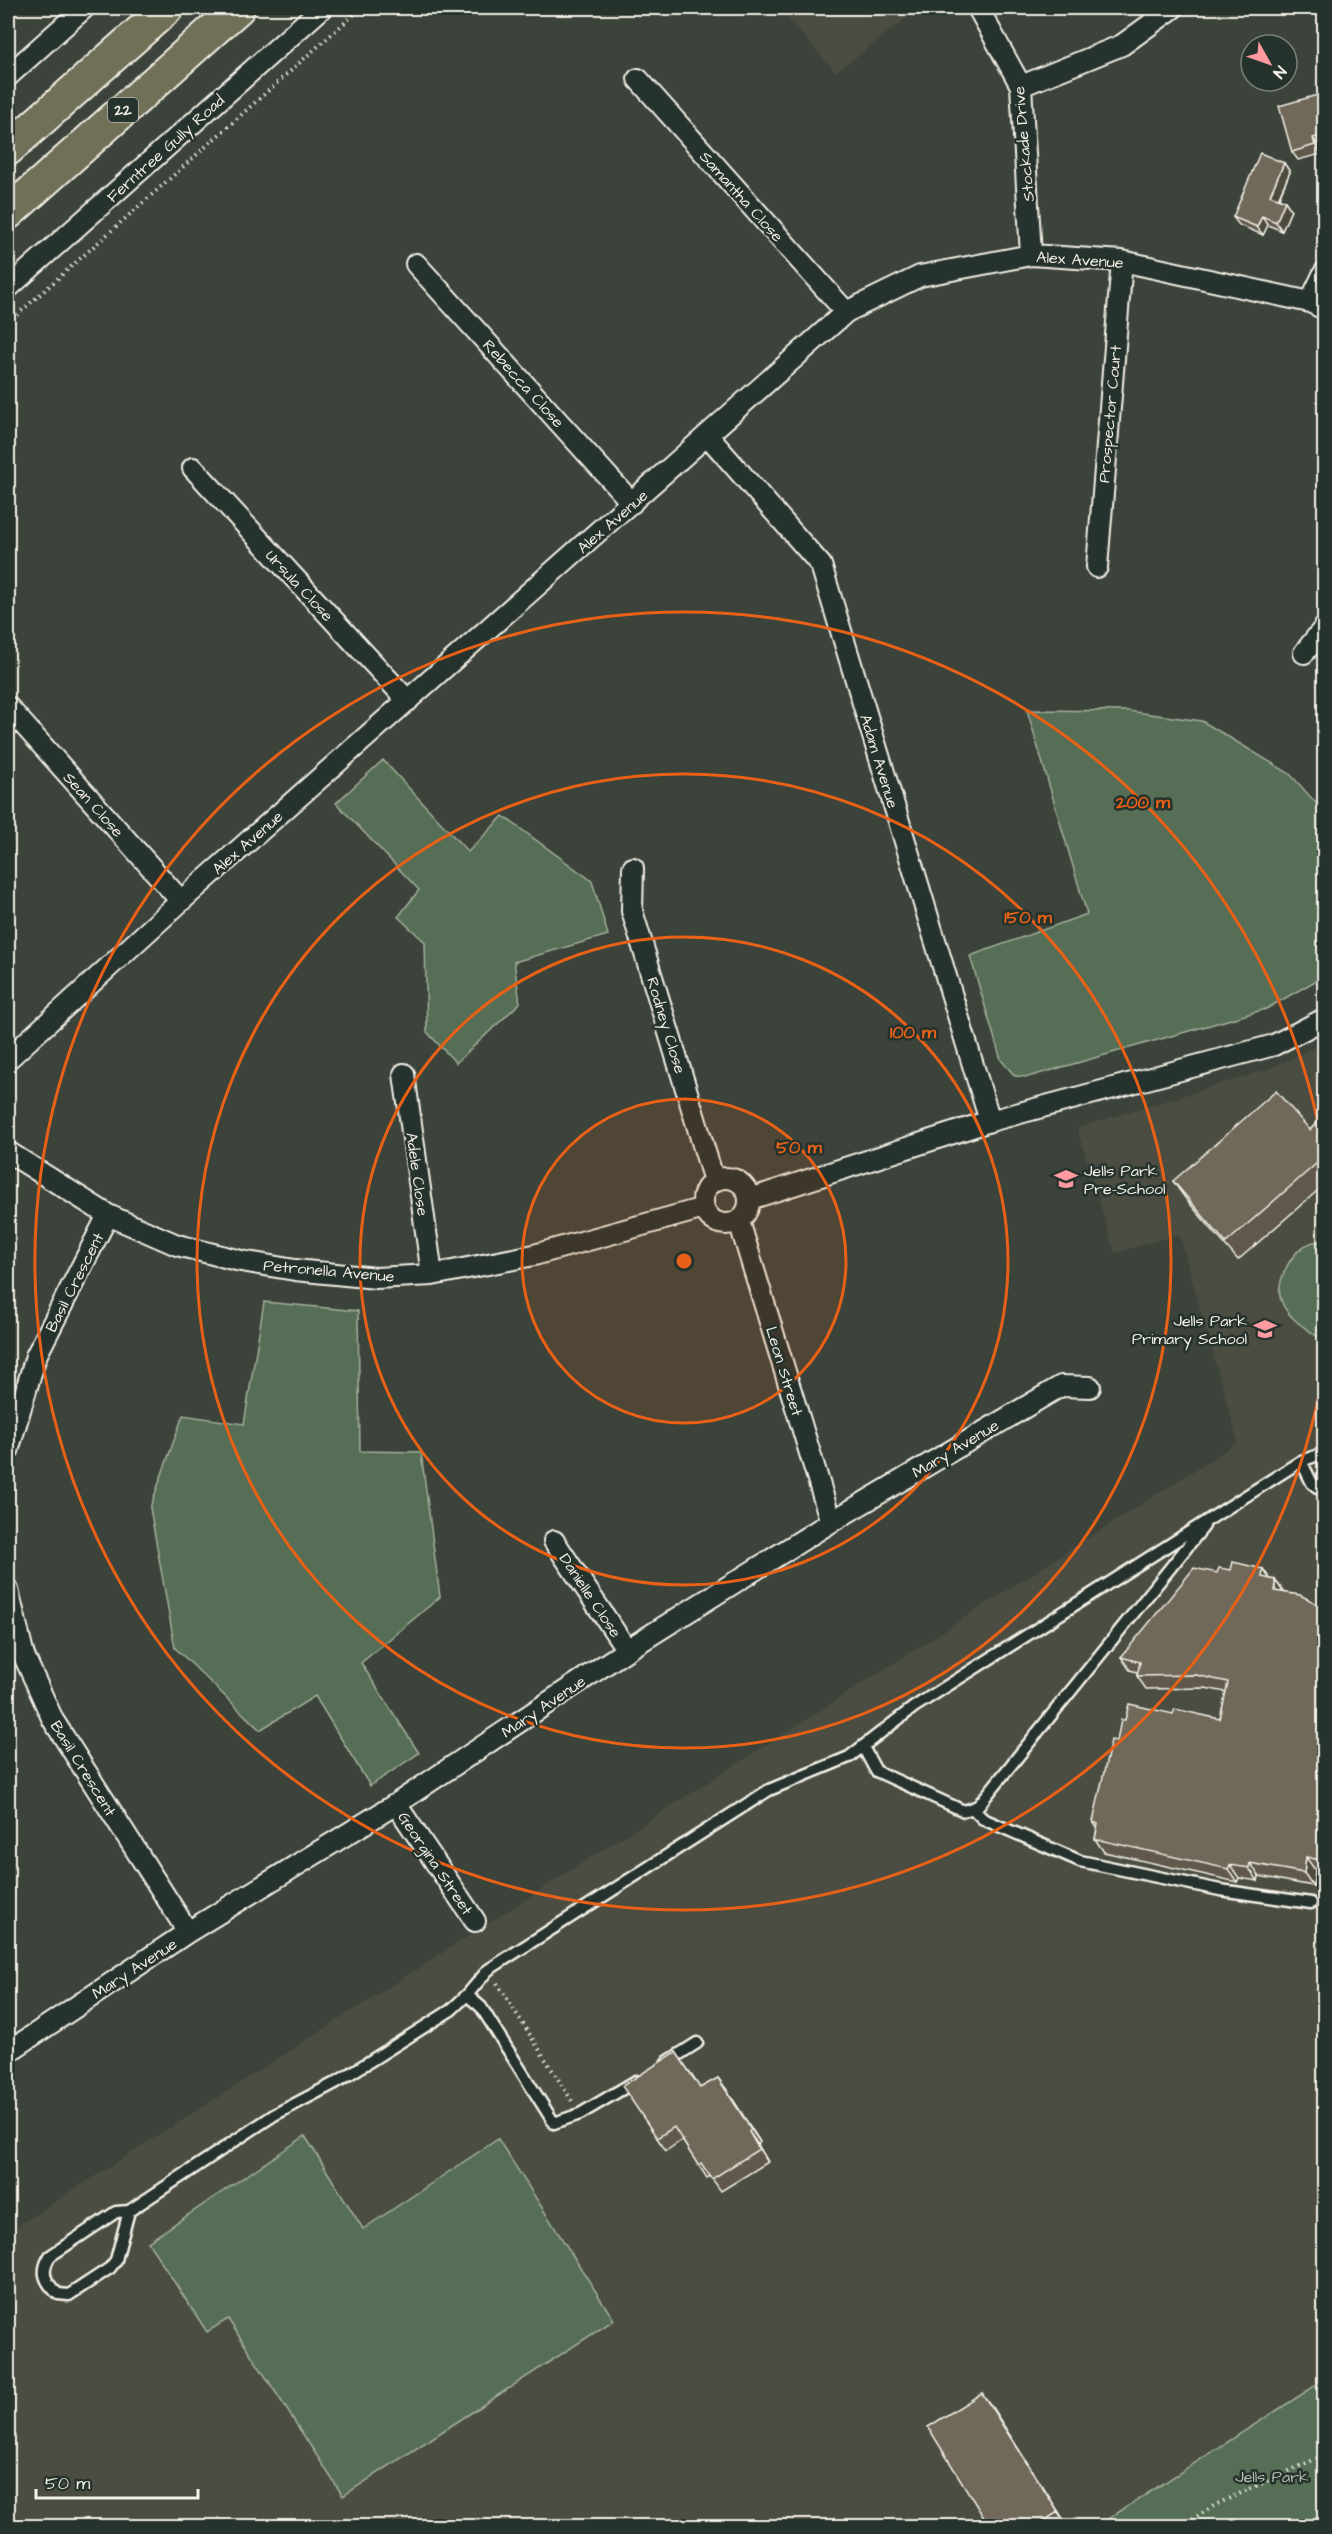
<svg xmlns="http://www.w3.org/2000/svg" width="1332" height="2534" viewBox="0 0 1332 2534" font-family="'Architects Daughter',sans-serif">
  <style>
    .built { fill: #4c4e43 }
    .green { fill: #566e54; stroke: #a5b09e; stroke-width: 1.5 }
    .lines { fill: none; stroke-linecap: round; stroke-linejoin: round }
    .lane-casing { stroke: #f4f1e8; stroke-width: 15 }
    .street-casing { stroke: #f4f1e8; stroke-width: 24 }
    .primary-casing { stroke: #f4f1e8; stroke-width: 36 }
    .path { stroke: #f4f1e8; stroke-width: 4; stroke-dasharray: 1.5 4.5; stroke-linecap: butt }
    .lane { stroke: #26332d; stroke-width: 10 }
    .street { stroke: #26332d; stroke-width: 20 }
    .primary { stroke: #706f59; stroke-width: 32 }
    .wall { fill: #60594c; stroke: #f4f1e8; stroke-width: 1.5 }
    .shaded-wall { fill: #4e483e; stroke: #f4f1e8; stroke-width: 1.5 }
    .building { fill: #706758; stroke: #f4f1e8; stroke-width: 1.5 }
    .ring { fill: none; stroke: #e96117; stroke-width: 3 }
    .labels { text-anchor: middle; stroke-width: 5; stroke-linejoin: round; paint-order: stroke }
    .shield { fill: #26332d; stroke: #b6b8b0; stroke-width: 1.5 }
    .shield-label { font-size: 15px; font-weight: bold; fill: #f4f1e8 }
    .street-label { font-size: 16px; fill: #f4f1e8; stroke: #26332d }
    .poi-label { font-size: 16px; fill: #f4f1e8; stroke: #26332d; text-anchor: start }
    .park-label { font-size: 16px; fill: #b5bdad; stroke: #26332d }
    .centre { fill: #e96117; stroke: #26332d; stroke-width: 3 }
    .ring-label { font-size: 18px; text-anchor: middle; font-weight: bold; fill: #e96117; stroke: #26332d; stroke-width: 5; stroke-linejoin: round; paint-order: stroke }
  </style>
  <rect width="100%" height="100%" fill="#3c433a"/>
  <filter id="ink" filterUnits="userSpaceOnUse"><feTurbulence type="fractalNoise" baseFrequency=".0167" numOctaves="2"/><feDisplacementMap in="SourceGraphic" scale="12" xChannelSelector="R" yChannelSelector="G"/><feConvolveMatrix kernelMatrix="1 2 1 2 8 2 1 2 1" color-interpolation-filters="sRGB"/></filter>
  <g filter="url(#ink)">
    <path class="built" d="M779,8H920L836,72Z
      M1324,1043V2380L1097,2526H8V2232L1238,1442L1179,1234L1115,1253L1077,1128L1266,1070Z"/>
    <path class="green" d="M1027,710L1128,711L1202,721L1290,774L1324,812V976L1266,1009L1028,1077L1015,1076L1001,1060L970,956L1087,914Z
      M383,760L468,852L503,816L592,881L608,935L514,962L520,1003L456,1063L427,1032L425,942L398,917L419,890L336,803Z
      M1324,1242V1341C1309,1330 1287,1319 1281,1300C1275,1282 1292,1249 1311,1243C1314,1241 1321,1242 1324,1242Z
      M264,1302L358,1311L360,1451L421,1452L440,1597L361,1663L419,1753L370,1786L315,1696L260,1730L175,1648L150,1508L183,1415L244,1424Z
      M305,2136L363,2229L498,2139L614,2320L343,2496L228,2319L207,2332L148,2242Z
      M1324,2380V2526H1097Z"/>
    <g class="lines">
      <g class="lane-casing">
        <path id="lane" d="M1301,1461L1312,1483L1324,1492
          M863,1747L876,1771L964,1811L978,1806L1204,1526
          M973,1809L983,1819L1080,1861L1220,1890L1311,1903
          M667,2062L697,2043
          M636,2081L580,2114L554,2123L481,2007L467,1995L488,1970L769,1790L849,1757L914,1707L1301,1461L1324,1453
          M129,2211L116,2260L110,2268L69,2295L58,2294C45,2282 40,2272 50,2256L116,2212L129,2211L274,2115L337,2082L451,2010L467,1995"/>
      </g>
      <g class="street-casing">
        <path id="street" d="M978,8L1021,86L1031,255
          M8,76L84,8
          M638,79L846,312
          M1021,86L1122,45L1173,8
          M416,264L632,503
          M8,288L322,8
          M1310,302L1324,273
          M708,436L821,565L990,1121
          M193,468L408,701
          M1097,567L1122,261
          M1304,653L1324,628
          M8,707L181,901
          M633,868L632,911L714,1181
          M8,1059L181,901L846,312L920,276L1031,255L1122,261L1310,302L1324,309
          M404,1074L432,1275
          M8,1152L108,1215L177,1245L241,1261L295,1270L376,1278L432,1275L534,1255L704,1208
          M703 1201a23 23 0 1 1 46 0a23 23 0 1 1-46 0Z
          M750,1199L990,1121L1274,1045L1324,1019
          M739,1221L831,1522
          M8,1451L36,1356L108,1215
          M554,1541L627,1650
          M8,1590L24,1656L53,1720L188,1932
          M396,1804L475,1921
          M8,2052L188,1932L396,1804L627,1650L831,1522L1061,1386L1090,1387"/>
      </g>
      <g class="primary-casing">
        <path id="primary" d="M8,149L167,8
          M8,213L238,8"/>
      </g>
      <path class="path" d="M8,323L361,8
        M497,1983L572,2101
        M1182,2526L1215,2505L1324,2455"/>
      <use href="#lane" class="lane"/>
      <use href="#street" class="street"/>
      <use href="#primary" class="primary"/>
    </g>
    <path class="wall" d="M1324,93V145L1319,147L1321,154L1298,160L1292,152Z
      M1284,163L1290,172L1279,198L1285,201L1291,210L1282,231L1268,225L1263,235L1239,225L1233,217Z
      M1324,1115V1185L1238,1260L1185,1198L1173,1181L1310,1130Z
      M1263,1569L1270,1579L1275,1580L1284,1592L1324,1609V1872L1315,1870L1313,1886L1259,1876L1258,1881L1239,1878L1237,1882L1104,1852L1095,1839L1097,1828L1093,1822L1117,1741L1173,1714L1220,1719L1226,1692L1205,1688L1146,1689L1137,1676V1672L1130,1670L1121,1657L1231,1570Z
      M676,2052L700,2088L718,2078L760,2142L758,2145L768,2162L721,2191L710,2176L707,2178L682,2140L666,2151L657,2138Z
      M991,2406L1067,2525L1065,2526H989Z"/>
    <path class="shaded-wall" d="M1313,138L1319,147L1321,154L1315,145Z
      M1284,163L1290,172L1276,203L1270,195Z
      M1285,201L1291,210L1282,231L1276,222Z
      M1262,216L1268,225L1263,235L1257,227Z
      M1263,1569L1272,1582L1262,1577Z
      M1275,1580L1284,1593L1275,1591Z
      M1306,1857L1315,1870L1313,1886L1304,1873Z
      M1250,1863L1259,1876L1258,1881L1249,1868Z
      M1230,1865L1239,1878L1237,1882L1228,1869Z
      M718,2078L727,2090L760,2142L751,2129Z
      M749,2132L758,2145L768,2162L759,2149Z
      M982,2393L991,2406L1067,2525L1058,2512Z"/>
    <path class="building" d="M1324,93V135L1313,138L1315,145L1292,152L1279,106Z
      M1260,153L1284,163L1270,195L1285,201L1276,222L1262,216L1257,227L1233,217Z
      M1276,1091L1310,1130L1324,1115V1157L1226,1243L1173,1181Z
      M1233,1562L1263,1569L1262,1577L1275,1580V1591L1300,1595L1312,1601L1324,1609V1861L1306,1857L1304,1873L1250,1863L1249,1868L1230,1865L1228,1869L1095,1839L1098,1824L1093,1822L1111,1740L1117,1741L1121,1720H1125L1129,1704L1173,1714L1175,1709L1220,1719L1228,1682L1196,1675L1137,1676L1140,1662L1121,1657L1194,1568L1217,1573L1219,1568L1231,1570Z
      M676,2052L700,2088L718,2078L751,2129L749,2132L759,2149L712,2179L701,2163L698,2165L674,2127L657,2138L622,2086Z
      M982,2393L1058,2512L1036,2526H989L928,2427Z"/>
  </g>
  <circle cx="684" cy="1261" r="162" fill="#e96117" fill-opacity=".12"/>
  <g class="ring">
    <circle cx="684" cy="1261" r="162"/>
    <circle cx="684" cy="1261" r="324"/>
    <circle cx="684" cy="1261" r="487"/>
    <path d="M1324 1368A649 649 0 1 1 1324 1154"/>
  </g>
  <defs>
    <g id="school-bare" transform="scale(1.8)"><path d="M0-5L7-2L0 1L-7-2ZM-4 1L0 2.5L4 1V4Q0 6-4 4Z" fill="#ff9aa2" stroke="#26332d" stroke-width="2.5" paint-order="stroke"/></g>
  </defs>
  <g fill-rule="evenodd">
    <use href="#school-bare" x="1066" y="1179"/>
    <use href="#school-bare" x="1265" y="1329"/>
  </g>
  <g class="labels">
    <rect class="shield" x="108" y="98" width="30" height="24" rx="4.5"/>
    <g class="shield-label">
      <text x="123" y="115">22</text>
    </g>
    <g class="street-label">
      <text transform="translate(1023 144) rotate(-95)" y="6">Stockade Drive</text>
      <text transform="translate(165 148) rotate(-42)" y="6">Ferntree Gully Road</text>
      <text transform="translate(742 196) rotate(48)" y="6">Samantha Close</text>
      <text transform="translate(1080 259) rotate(4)" y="6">Alex Avenue</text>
      <text transform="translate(524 383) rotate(48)" y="6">Rebecca Close</text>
      <text transform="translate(1109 414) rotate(-85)" y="6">Prospector Court</text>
      <text transform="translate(612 521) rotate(-41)" y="6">Alex Avenue</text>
      <text transform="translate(300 585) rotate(47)" y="6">Ursula Close</text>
      <text transform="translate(880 761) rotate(73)" y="6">Adam Avenue</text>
      <text transform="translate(94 804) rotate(48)" y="6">Sean Close</text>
      <text transform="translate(247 842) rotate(-41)" y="6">Alex Avenue</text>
      <text transform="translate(667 1025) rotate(73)" y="6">Rodney Close</text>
      <text transform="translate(418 1174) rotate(82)" y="6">Adele Close</text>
      <text transform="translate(329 1270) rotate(5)" y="6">Petronella Avenue</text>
      <text transform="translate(74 1282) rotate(-63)" y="6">Basil Crescent</text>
      <text transform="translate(785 1371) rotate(73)" y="6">Leon Street</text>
      <text transform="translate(955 1448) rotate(-31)" y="6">Mary Avenue</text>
      <text transform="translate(591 1595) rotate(56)" y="6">Danielle Close</text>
      <text transform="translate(543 1706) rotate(-34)" y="6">Mary Avenue</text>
      <text transform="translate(84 1768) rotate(58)" y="6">Basil Crescent</text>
      <text transform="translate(436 1863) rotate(56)" y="6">Georgina Street</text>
      <text transform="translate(134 1968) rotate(-33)" y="6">Mary Avenue</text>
    </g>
    <g class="poi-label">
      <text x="1084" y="1176">Jells Park<tspan x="1084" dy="18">Pre-School</tspan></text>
      <text x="1247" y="1326" text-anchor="end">Jells Park<tspan x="1247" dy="18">Primary School</tspan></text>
    </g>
    <g class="park-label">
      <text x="1272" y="2482">Jells Park</text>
    </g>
  </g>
  <circle cx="684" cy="1261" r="9" class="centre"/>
  <g class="ring-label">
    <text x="1143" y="808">200 m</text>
    <text x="1028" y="923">150 m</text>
    <text x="913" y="1038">100 m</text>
    <text x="799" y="1153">50 m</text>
  </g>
  <rect width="1332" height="2534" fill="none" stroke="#26332d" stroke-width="30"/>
  <rect x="15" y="15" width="1302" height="2504" fill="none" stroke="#f4f1e8" stroke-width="2" filter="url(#ink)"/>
  <g transform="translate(1269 63) rotate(130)"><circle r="28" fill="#26332d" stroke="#787f78" stroke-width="1.5"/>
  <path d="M0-4.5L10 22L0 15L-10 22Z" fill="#ff9aa2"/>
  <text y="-9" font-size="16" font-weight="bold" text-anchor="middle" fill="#f4f1e8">N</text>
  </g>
  <path d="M36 2489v9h162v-9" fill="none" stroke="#f4f1e8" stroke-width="3"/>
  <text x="45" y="2489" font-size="18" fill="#f4f1e8" stroke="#26332d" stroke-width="4.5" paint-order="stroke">50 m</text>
</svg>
